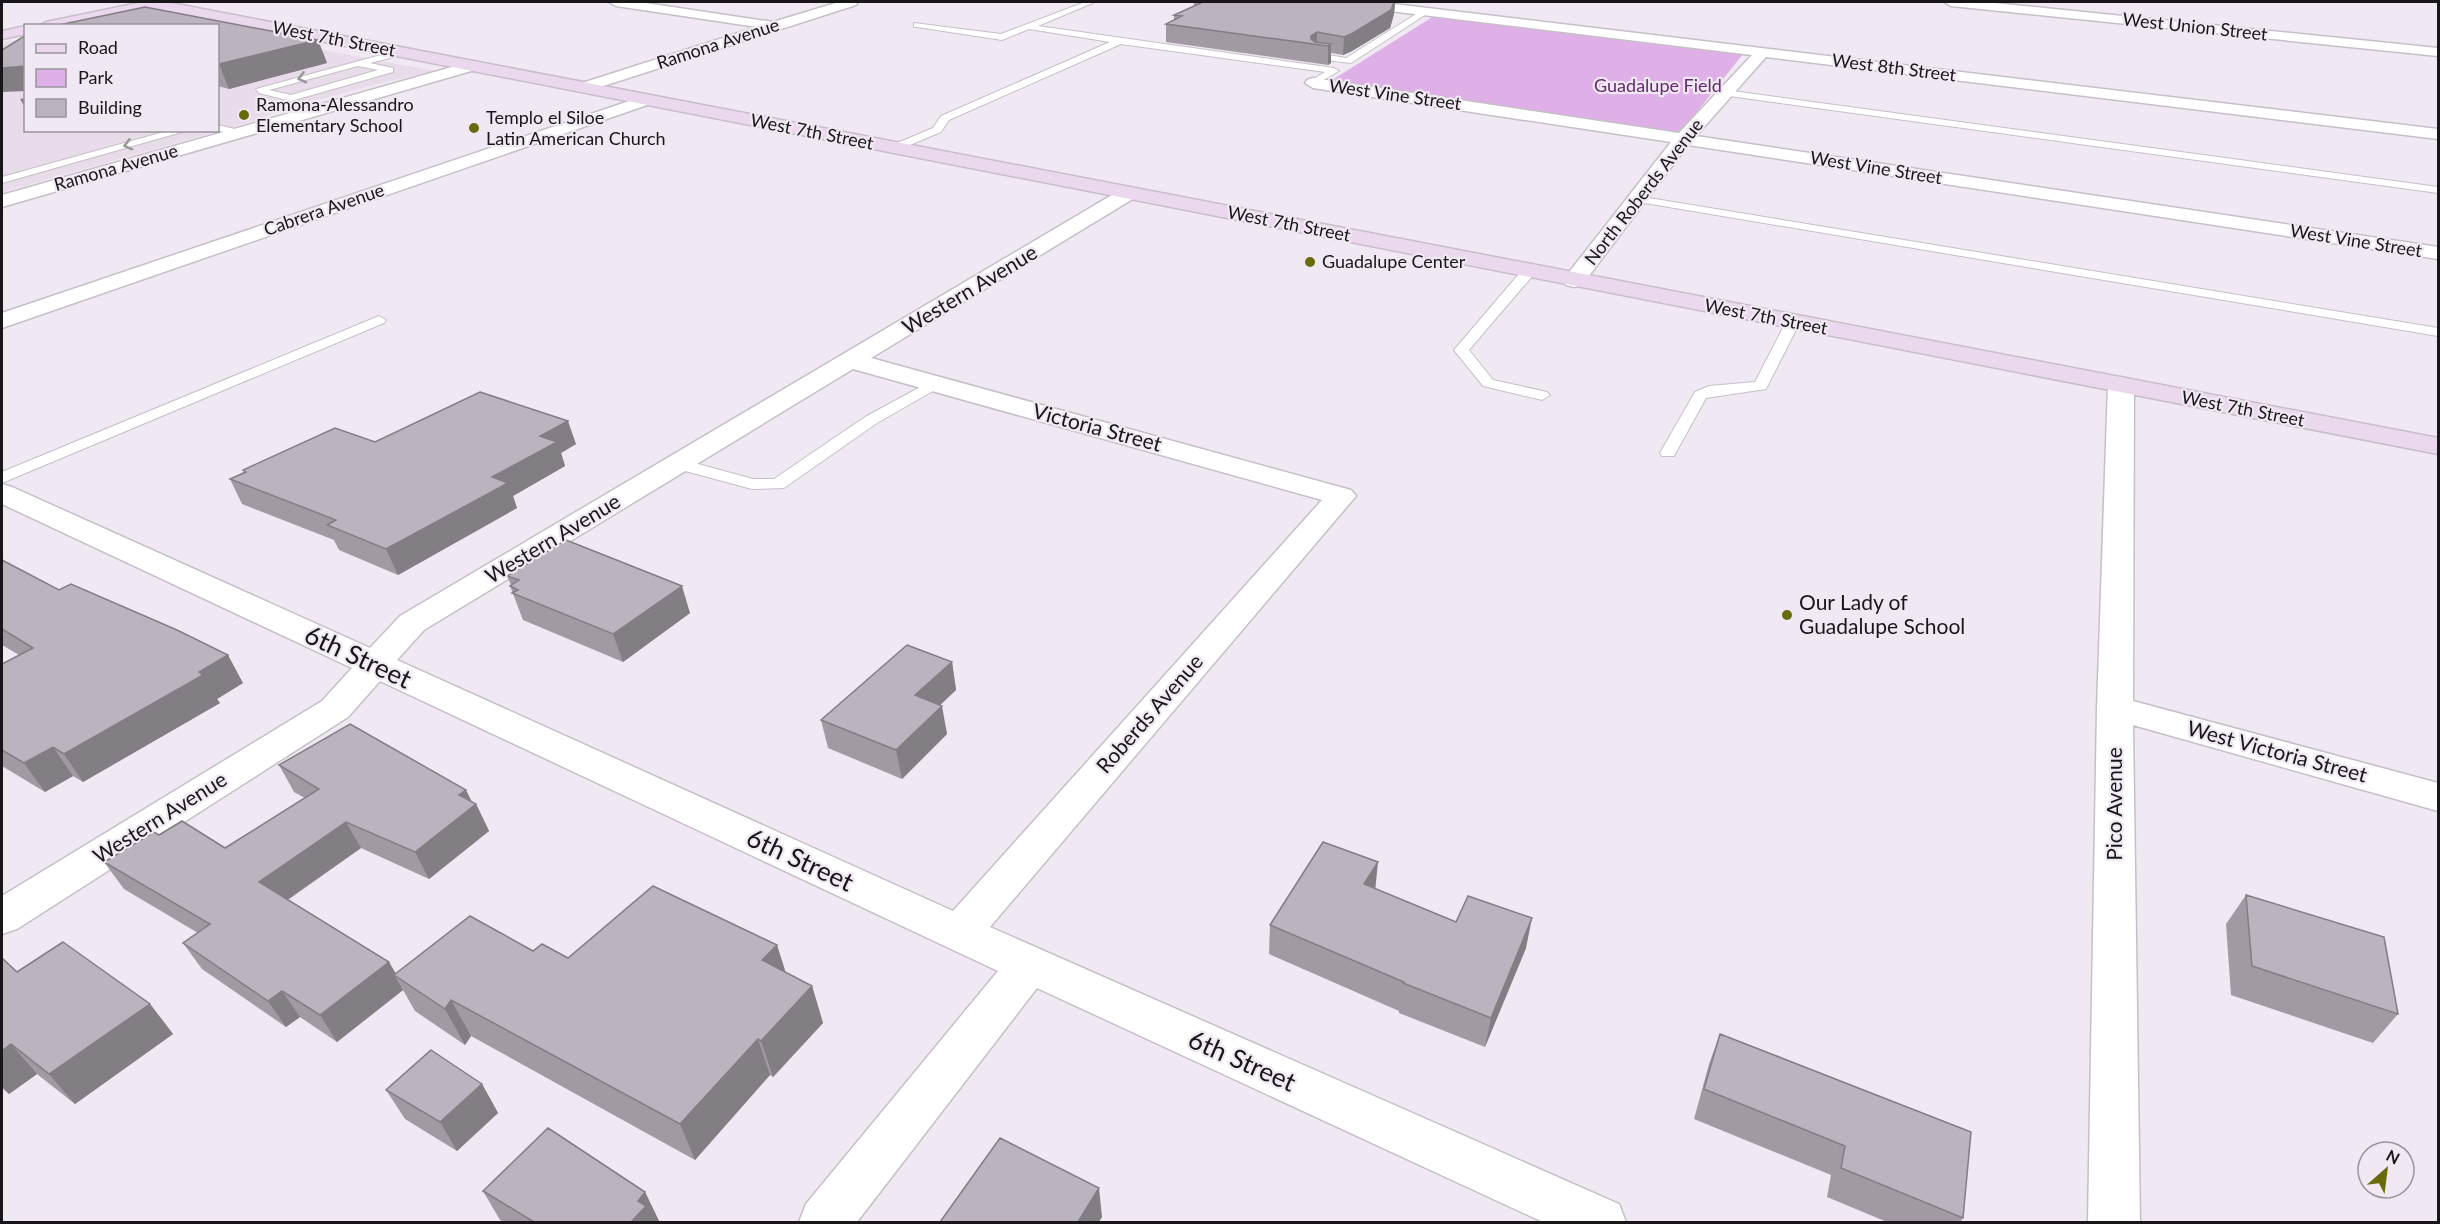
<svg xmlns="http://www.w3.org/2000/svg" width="2440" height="1224" viewBox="0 0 2440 1224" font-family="Lato,sans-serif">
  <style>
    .built { fill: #e8dbea }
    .green { fill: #dfafe7 }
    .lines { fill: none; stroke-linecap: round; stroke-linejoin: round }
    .lane-casing { stroke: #c7bfc8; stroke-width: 2 }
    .street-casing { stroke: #c7bfc8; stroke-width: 3 }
    .secondary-casing { stroke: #c7bfc8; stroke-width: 3 }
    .lane { fill: #fff; fill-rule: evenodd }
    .street { fill: #fff; fill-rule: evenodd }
    .secondary { fill: #ebd8ee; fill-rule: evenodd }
    .wall { fill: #a19aa3 }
    .shaded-wall { fill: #837d84 }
    .building { fill: #bbb3bd; stroke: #837d84; stroke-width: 1.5 }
    .oneway { stroke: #989698 }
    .poi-dot { fill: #686b0b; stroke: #f0e8f2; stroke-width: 2 }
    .labels { text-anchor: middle; stroke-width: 4.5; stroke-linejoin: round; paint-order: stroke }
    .far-street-label { font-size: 18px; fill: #19161a; stroke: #f0e8f2 }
    .far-park-label { font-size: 18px; fill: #642a6e; stroke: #f0e8f2 }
    .far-poi-label { font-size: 18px; fill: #19161a; stroke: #f0e8f2; text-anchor: start }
    .street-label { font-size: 21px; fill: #19161a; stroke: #f0e8f2 }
    .poi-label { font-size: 21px; fill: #19161a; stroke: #f0e8f2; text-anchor: start }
    .near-street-label { font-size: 26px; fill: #19161a; stroke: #f0e8f2 }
  </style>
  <rect width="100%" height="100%" fill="#f0e8f2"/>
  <path class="built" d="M218,30L434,71L381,83L303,104L236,126L2,192V43L25,38L26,130H218Z"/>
  <path class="green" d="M1434,16L1743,54L1680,133L1329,82Z"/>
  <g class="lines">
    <g class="lane-casing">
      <path id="lane" d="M1085,2H1095L1038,26L1334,68L1339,71L1313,86L1308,83L1310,81L1325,72L1121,44L949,120L941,132L898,150H890V146L933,128L941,116L1110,42L1029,29L1002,40L917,27H914V23L1001,34Z
        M1424,9L1431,11L1351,63L1316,59L1312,56L1316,53L1346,58Z
        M403,49L406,50V54L370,63L393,68V72L291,101L259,93L256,89ZM358,66L378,70L291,95L269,90Z
        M1725,90L2438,187V193L1722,95L1720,93Z
        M218,125L243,131L244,133L239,136L216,130Z
        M171,130H189L2,183V177Z
        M1637,196L2438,328V336L1633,201L1631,199Z
        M1529,267L1535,271L1534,274L1469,350L1493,380L1547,392L1550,395L1542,400L1483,386L1454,350L1524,268Z
        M379,316L386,320L384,323L2,483V472Z
        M1793,318L1800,322L1766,389L1706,398L1674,456H1662L1660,453L1695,392L1709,386L1755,382L1786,322Z
        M935,379L943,384L940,387L877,423L784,488L752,489L674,468L672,464L680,459L753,479H774L865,417Z"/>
    </g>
    <g class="street-casing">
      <path id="street" d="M609,2H639L773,22L839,2H858L856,5L591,90H579L577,87L579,84L757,27L616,6Z
        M1341,2H1377L2438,129V139L1766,57L1696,136L2438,247V259L1688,145L1582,285L1574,287L1566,285L1563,280L1671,142L1313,88L1305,83L1307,80L1313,78L1679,133L1752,55L1348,6Z
        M1944,2H1985L2438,48V56L1951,6Z
        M473,61L478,63L481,66L478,69L2,207V195Z
        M647,95L653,97L655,100L653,103L2,328V313Z
        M1129,187L1136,189L1139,193L1136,197L871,358L1351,490L1356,496L990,927L1619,1204L1626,1222H1543L1037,988L857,1222H799L806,1204L998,971L380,681L348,717L17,929L2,934V896L322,701L352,668L2,504V484L12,487L370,648L400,616L1122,189ZM853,369L1322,500L953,911L397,660L424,630Z
        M2121,377L2130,380L2134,385L2133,701L2438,783V811L2133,725L2140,1222H2088L2097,708L2108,385L2112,380Z"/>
    </g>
    <g class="secondary-casing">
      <path id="secondary" d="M143,2H166L2438,438V454L150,8L68,26H39L46,22Z
        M26,26V34L2,39V31Z"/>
    </g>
    <use href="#lane" class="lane"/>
    <use href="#street" class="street"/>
    <use href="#secondary" class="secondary"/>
  </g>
  <path class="wall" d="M1194,2H1398H1395L1394,14L1390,28L1352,51L1343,55L1331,53V63L1328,65L1166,42V24L1174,20V15L1194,6Z
    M218,26L318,40L327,63L229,89L218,86Z
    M375,442L576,444L561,453L565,466L513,496L517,508L398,575L339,550L334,540L242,504L230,479L244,472L243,470Z
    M2,560L59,590L243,683L217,699L220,703L83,782L73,776L45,792L2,766V664L19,655L2,645Z
    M507,576L690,613L623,662L523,620L510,586L511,585Z
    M952,662L956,690L940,705L947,734L902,779L828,748L821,720Z
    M279,765L472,802L476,804L489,831L429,879L361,848L288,900L396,973L533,951L568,958L777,945L786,973L812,986L823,1023L773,1077L770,1075L695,1160L471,1036L465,1045L415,1011L403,990L337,1042L300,1017L286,1027L202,969L183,943L198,933L124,889L104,862L159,835L225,848L305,798L294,792Z
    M2246,895L2398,1014L2373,1043L2231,995L2226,924Z
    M1456,922L1526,948L1485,1047L1399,1013V1011L1269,954L1270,925Z
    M2,958L17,972L150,1004L173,1034L75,1104L37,1074L9,1094L2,1088Z
    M1720,1034L1963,1218L1960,1222H1887L1827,1197L1831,1175L1694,1119L1709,1064Z
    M482,1084L498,1113L457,1151L405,1119L386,1090Z
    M483,1191L645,1192L659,1221L657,1222H505L500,1220Z"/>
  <path class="shaded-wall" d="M1394,2H1395L1394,14L1390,28L1352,51L1343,55L1344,37Z
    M1317,32V44H1311V36Z
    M318,40L327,63L229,89L219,64Z
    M1331,44V63L1328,65V46Z
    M26,66V91L2,92V68Z
    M26,98V109L20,99Z
    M568,421L576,444L561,453L565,466L513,496L517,508L398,575L386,549L492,477L540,436Z
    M682,586L690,613L623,662L613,634Z
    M228,655L243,683L217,699L220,703L83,782L64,754Z
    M952,662L956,690L920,724L915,695Z
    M942,706L947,734L902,779L896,750Z
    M53,747L73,776L45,792L24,763Z
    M466,790L474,806L476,804L489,831L429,879L415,852L459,795Z
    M346,822L361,848L275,908L259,882Z
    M1378,862L1375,892L1364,884Z
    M1532,918L1526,948L1485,1047L1491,1018Z
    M777,945L788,981L762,960Z
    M389,962L398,977L394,975L403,990L337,1042L320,1015Z
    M812,986L823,1023L773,1077L761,1041Z
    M282,991L300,1017L286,1027L268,1001Z
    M451,1000L471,1036L465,1045L445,1009Z
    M150,1004L173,1034L75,1104L49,1074Z
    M758,1039L770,1075L695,1160L680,1124Z
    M11,1044L37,1074L9,1094L2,1086V1051Z
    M482,1084L498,1113L457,1151L440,1122Z
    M1099,1188L1102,1217L1099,1222H1078Z
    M645,1192L659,1221L657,1222H631L638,1201Z"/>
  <path class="building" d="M1203,2H1394L1391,10L1353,33L1344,37L1317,32L1311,36V39L1315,42L1331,44L1328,46L1166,24L1182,16L1174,15Z
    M145,7L318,40L219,64H218V26H54Z
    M26,35V66L2,68V50Z
    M480,392L568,421L540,436L557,442L492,477L508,483L386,549L327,525L336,520L230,479L246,472L243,470L335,428L375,442Z
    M566,540L682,586L613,634L512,593L518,590L510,586L519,580L507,576Z
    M2,560L59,590L71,584L177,630L228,655L199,672L203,675L64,754L53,747L24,763L2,750V664L33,648L2,629Z
    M907,645L952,662L915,695L942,706L896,750L821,720Z
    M350,724L466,790L459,795L476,804L415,852L346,822L259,882L389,962L320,1015L282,991L268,1001L183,943L210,924L104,862L154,832L159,835L182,821L225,848L319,789L279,765Z
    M1323,842L1378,862L1364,884L1456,922L1468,896L1532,918L1491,1018L1403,983L1404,982L1270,925Z
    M653,886L777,945L762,960L812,986L761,1041L758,1039L680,1124L451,1000L445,1009L394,975L470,916L533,951L542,944L568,958Z
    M2246,895L2384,937L2398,1014L2252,966Z
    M63,942L150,1004L49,1074L11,1044L2,1051V958L17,972Z
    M1720,1034L1971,1132L1963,1218L1841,1168L1845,1146L1704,1089Z
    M431,1050L482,1084L440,1122L386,1090Z
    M548,1128L645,1192L638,1201L646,1206L631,1222H534L483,1191Z
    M1000,1138L1099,1188L1078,1222H940Z"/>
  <defs><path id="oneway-chevron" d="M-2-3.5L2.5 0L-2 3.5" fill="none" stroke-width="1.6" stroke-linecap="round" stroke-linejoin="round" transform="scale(1.5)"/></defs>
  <g class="oneway">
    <use href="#oneway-chevron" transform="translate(302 78) rotate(166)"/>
    <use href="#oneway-chevron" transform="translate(128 145) rotate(165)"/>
  </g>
  <g class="poi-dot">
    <circle cx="244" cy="115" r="6"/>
    <circle cx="474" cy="128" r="6"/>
    <circle cx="1310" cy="262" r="6"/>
    <circle cx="1787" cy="615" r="6"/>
  </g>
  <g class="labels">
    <g class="far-street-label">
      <text transform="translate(2195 27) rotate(6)" y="6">West Union Street</text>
      <text transform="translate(334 39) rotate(11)" y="6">West 7th Street</text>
      <text transform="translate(718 44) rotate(-18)" y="6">Ramona Avenue</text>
      <text transform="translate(1894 68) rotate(7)" y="6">West 8th Street</text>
      <text transform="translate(1395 95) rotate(8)" y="6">West Vine Street</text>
      <text transform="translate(812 132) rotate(11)" y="6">West 7th Street</text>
      <text transform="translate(116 168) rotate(-16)" y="6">Ramona Avenue</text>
      <text transform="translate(1876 168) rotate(9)" y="6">West Vine Street</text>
      <text transform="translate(1644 192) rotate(-52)" y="6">North Roberds Avenue</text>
      <text transform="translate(324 210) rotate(-19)" y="6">Cabrera Avenue</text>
      <text transform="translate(1289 224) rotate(11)" y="6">West 7th Street</text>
      <text transform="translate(2356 241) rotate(9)" y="6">West Vine Street</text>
      <text transform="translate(1766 317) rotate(11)" y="6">West 7th Street</text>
      <text transform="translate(2243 409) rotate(11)" y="6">West 7th Street</text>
    </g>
    <g class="far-park-label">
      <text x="1658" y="92">Guadalupe Field</text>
    </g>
    <g class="far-poi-label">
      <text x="256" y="111">Ramona-Alessandro<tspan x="256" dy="21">Elementary School</tspan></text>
      <text x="486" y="124">Templo el Siloe<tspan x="486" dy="21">Latin American Church</tspan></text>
      <text x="1322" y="268">Guadalupe Center</text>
    </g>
    <g class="street-label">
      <text transform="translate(970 290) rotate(-31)" y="7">Western Avenue</text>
      <text transform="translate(1097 428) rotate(15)" y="7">Victoria Street</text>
      <text transform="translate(553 539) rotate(-31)" y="7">Western Avenue</text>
      <text transform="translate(1150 714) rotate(-49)" y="7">Roberds Avenue</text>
      <text transform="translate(2277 752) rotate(15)" y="7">West Victoria Street</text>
      <text transform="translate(2115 804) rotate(-90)" y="7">Pico Avenue</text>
      <text transform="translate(160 818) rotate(-32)" y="7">Western Avenue</text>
    </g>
    <g class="poi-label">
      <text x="1799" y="610">Our Lady of<tspan x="1799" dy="24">Guadalupe School</tspan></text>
    </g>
    <g class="near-street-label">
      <text transform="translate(358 657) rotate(25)" y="9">6th Street</text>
      <text transform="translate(800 860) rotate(25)" y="9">6th Street</text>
      <text transform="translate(1242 1061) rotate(24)" y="9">6th Street</text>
    </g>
  </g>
  <rect width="2440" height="1224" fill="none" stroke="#19161a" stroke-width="6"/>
  <rect x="24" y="24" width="195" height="108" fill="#f0e8f2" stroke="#9a949c" stroke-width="1.5"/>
  <rect x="36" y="44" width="30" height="9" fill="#ebd8ee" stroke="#9a949c" stroke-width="1.5"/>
  <text x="78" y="54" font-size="18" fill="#19161a">Road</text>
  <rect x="36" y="69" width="30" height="18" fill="#dfafe7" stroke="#9a949c" stroke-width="1.5"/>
  <text x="78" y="84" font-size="18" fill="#19161a">Park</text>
  <rect x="36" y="99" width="30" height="18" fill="#bbb3bd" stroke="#9a949c" stroke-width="1.5"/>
  <text x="78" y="114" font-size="18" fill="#19161a">Building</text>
  <g transform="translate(2386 1170) rotate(28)"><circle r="28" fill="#f0e8f2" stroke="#9a949c" stroke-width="1.5"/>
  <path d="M0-4.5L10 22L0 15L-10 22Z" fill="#686b0b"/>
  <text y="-9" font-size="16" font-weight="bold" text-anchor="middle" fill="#19161a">N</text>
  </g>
</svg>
